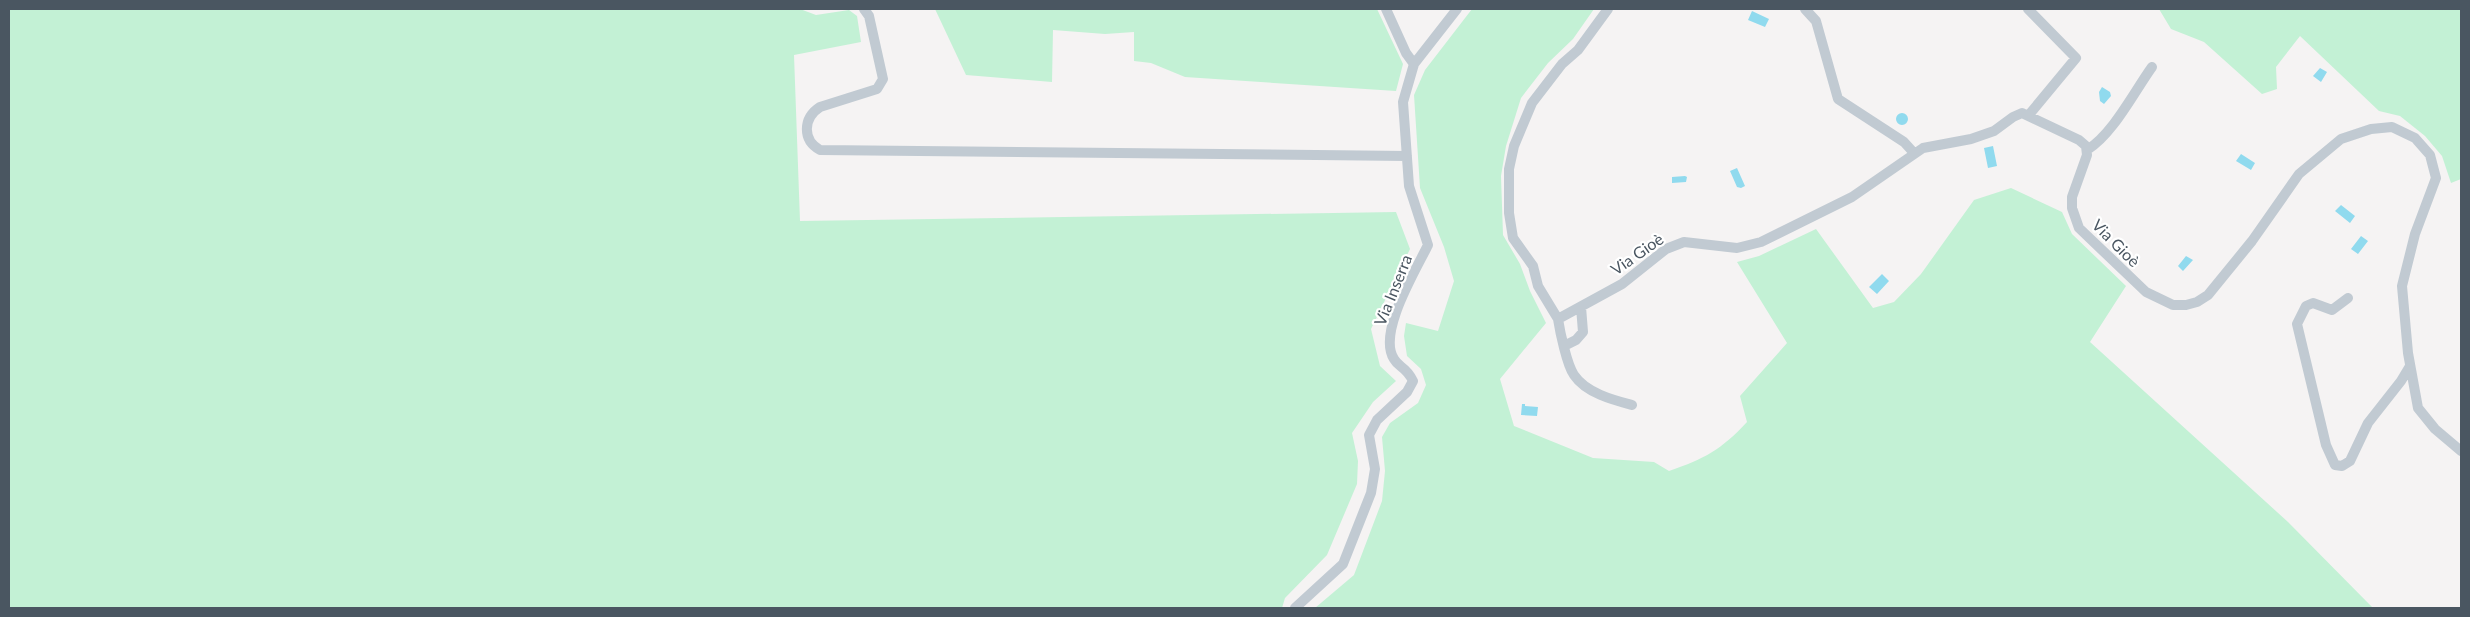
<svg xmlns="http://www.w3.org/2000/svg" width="2470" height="617" viewBox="0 0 2470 617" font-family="Lato,sans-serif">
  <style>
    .green { fill: #c3f1d5 }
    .water { fill: #90daee }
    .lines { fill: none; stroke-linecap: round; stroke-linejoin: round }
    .minor { stroke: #c1cad2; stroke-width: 10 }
    .labels { text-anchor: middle; stroke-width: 4.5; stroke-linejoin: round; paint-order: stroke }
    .street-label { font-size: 16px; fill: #4a5661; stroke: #fff }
  </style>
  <rect width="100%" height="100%" fill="#f5f3f3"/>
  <path class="green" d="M9,9H800L816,15L849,10L857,16L861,42L794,55L800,221L1396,212L1410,249L1371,329L1380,366L1396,381L1373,402L1352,433L1358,461L1357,484L1327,555L1285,598L1282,608H9Z
    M935,9H1377L1403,64L1396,91L1185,77L1151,63L1134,61V32L1105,34L1053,30L1052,82L966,75Z
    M1472,9H1594L1573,39L1548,63L1521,98L1506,146L1501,176L1503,235L1520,264L1530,291L1546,323L1500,379L1514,426L1593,458L1654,462L1669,471C1704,459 1721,450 1747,422L1740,396L1787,343L1737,262L1759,256L1816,229L1873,308L1894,302L1921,274L1974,200L2011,188L2062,212L2072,234L2126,286L2090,342L2288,522L2373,608H1315L1354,575L1382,501L1385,471L1382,437L1390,423L1418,403L1426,385L1421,369L1407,356L1404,336L1406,323L1438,331L1454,281L1444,247L1420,188L1414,95L1425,70Z
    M2159,9H2461V179L2451,183L2442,156L2425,136L2400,116L2379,111L2300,36L2276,67L2277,89L2262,94L2204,42L2171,29Z"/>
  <path class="water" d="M1752,11L1769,19L1765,27L1748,20Z
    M2320,68L2327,72L2321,82L2313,76Z
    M2102,87L2110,92L2111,96L2104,104L2100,101L2099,92Z
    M1896 119a6 6 0 1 1 12 0a6 6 0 1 1-12 0Z
    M1993,146L1997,166L1988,168L1984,148Z
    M2241,154L2255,163L2251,170L2236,161Z
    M1737,168L1745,186L1741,188L1737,187L1730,171Z
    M1685,176L1687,177L1686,182L1672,183V177Z
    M2341,205L2355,216L2350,223L2335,211Z
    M2361,236L2368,241L2358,254L2351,249Z
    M2186,256L2193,260L2183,271L2178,266Z
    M1882,274L1889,281L1877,294L1869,287Z
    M1522,404H1525V406L1538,407L1537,416L1521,415Z"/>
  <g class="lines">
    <path class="minor" d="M864,9L869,16L883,79L877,89L820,107C803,118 802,140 820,150L1407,156
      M1386,9L1406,53L1414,64
      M1805,9L1816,21L1838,99L1904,142L1914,153
      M2028,9L2076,58L2028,116
      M2087,150C2113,134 2134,92 2152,67
      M2348,298L2332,310L2313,303L2306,306L2297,324L2326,445L2335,465L2342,466L2350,461L2368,423L2401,381L2410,366
      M1558,319L1538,286L1533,266L1513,238L1509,213V169L1514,146L1532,103L1562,64L1578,50L1608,9
      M1564,346L1576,340L1583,332L1581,307
      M1632,405C1613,400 1586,393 1574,375C1567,365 1560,332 1558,319L1622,284L1666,249L1684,242L1737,248L1761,242L1852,197L1923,148L1971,139L1994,131L2013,117L2022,113L2079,140L2086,146L2087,155L2072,197V208L2079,228L2146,292L2173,305H2186L2197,302L2208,295L2252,241L2299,174L2341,139L2371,129L2392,127L2415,138L2430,155L2436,178L2415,234L2402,286L2408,353L2418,408L2435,429L2461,451
      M1295,608L1343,564L1371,493L1375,469L1369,435L1377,420L1407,392L1413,381C1406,366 1399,368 1394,359C1377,333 1416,270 1428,245L1409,186L1403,102L1414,64L1457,9"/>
  </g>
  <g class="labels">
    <g class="street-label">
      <text transform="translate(2116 243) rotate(45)" y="6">Via Gioè</text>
      <text transform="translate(1637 254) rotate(-35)" y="6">Via Gioè</text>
      <text transform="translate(1393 290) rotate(-68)" y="6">Via Inserra</text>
    </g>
  </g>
  <rect width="2470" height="617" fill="none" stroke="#4a5661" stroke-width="20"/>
</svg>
